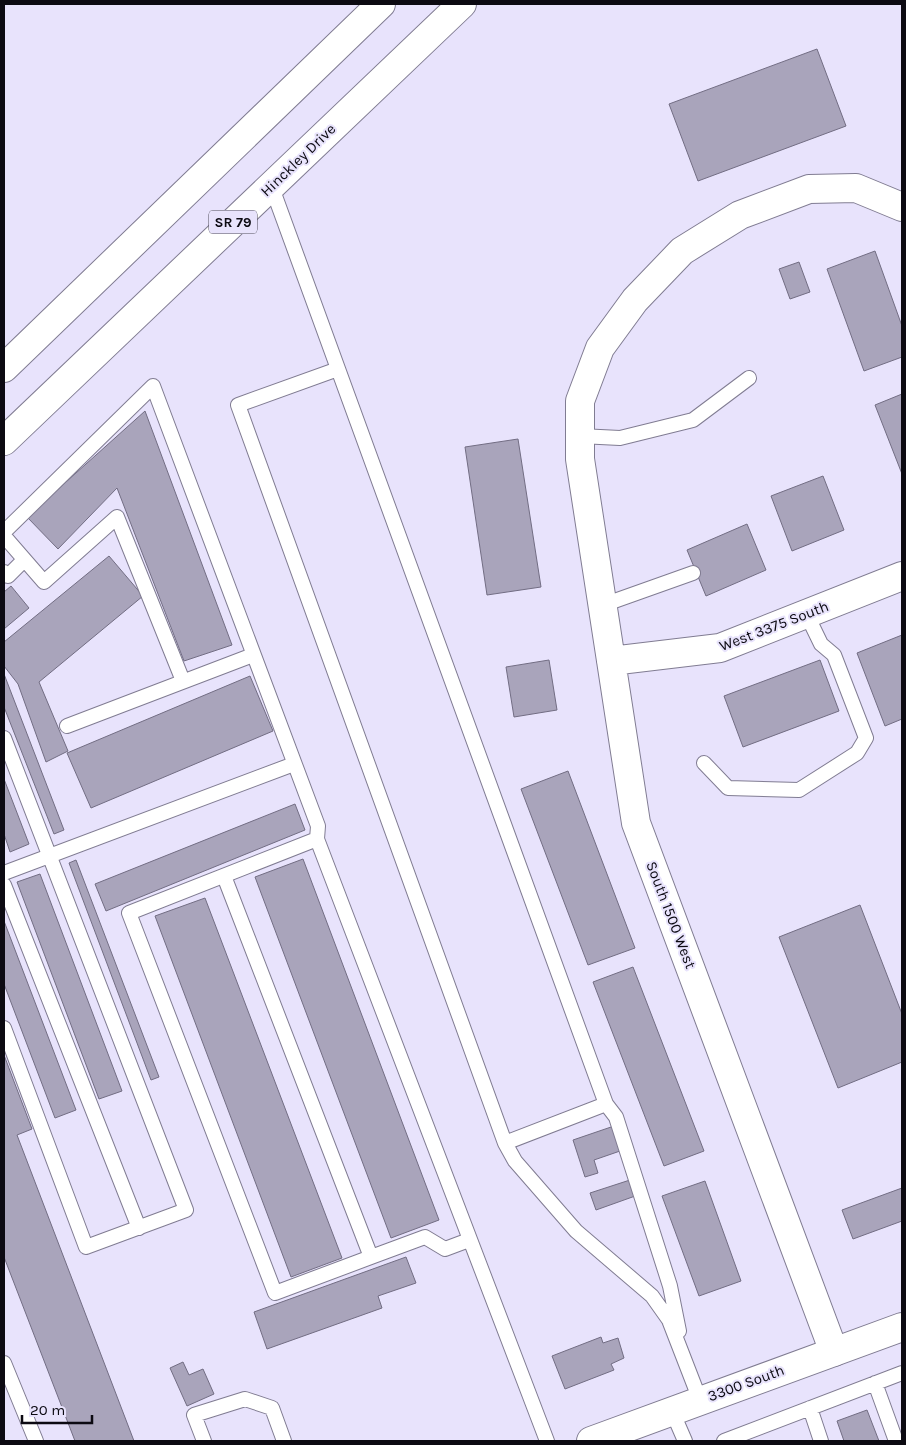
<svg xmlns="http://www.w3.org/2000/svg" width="906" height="1445" viewBox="0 0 906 1445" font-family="Karla,sans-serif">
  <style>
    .building { fill: #a9a4bb; stroke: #726d83 }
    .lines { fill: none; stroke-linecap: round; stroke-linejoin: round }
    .service-casing { stroke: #807c92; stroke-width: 16 }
    .minor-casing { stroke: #807c92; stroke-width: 30 }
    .tertiary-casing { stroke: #807c92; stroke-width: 30 }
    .primary-casing { stroke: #807c92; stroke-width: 30 }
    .service { stroke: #fff; stroke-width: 14 }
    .minor { stroke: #fff; stroke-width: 28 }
    .tertiary { stroke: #fff; stroke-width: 28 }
    .primary { stroke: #fff; stroke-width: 28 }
    .labels { text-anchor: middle; stroke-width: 4; stroke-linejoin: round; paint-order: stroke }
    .shield { fill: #e8e3fc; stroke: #4e4b58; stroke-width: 1 }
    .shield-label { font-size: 14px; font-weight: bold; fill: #0c0a12 }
    .street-label { font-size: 15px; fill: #0c0a12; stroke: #e8e3fc }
  </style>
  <rect width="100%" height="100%" fill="#e8e3fc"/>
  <path class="building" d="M817,49L846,126L698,181L669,104Z
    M875,251L902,326V357L864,371L827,269Z
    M799,262L810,292L790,299L779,269Z
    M902,394V474L875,405Z
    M145,411L232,645L184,661L117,488L58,549L27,517Z
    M518,439L541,587L487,595L465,447Z
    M823,476L844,530L792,551L771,496Z
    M747,524L766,570L706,596L687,550Z
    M109,556L143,596L39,682L68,751L46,762L18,684L4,666V642Z
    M11,586L29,608L4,629V592Z
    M902,635V719L885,726L857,653Z
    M549,660L557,710L514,717L506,667Z
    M820,660L839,711L743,747L724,696Z
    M4,674L64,830L54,834L4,707Z
    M250,676L273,731L91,808L67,753Z
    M568,771L635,948L588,965L521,789Z
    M4,779L29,844L10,852L4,834Z
    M295,804L305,830L106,911L95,884Z
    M303,859L439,1220L391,1238L255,877Z
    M76,860L159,1077L151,1080L69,863Z
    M40,874L122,1091L99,1099L17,882Z
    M205,898L342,1258L291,1277L155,916Z
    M860,905L902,1014V1062L838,1088L779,937Z
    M4,921L76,1110L55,1118L4,984Z
    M633,967L704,1151L664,1166L593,982Z
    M4,1055L32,1129L17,1135L134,1441H75L4,1257Z
    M614,1126L623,1150L594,1160L598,1173L585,1177L573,1140Z
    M633,1179L638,1195L596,1210L590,1193Z
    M705,1181L741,1281L699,1296L662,1196Z
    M902,1188V1221L853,1239L842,1210Z
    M406,1257L416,1283L378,1296L382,1308L267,1349L254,1312Z
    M601,1337L603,1343L618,1338L624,1358L611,1364L614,1370L565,1389L552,1356Z
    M183,1362L189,1375L203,1369L214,1394L187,1406L170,1368Z
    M867,1410L879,1441H844L837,1421Z"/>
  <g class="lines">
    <g class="service-casing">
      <path id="service" d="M271,185C382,492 492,799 606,1104L505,1143L238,405L338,369
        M580,436L620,438L693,420L749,378
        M4,532L153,386L318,826L317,839L547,1441
        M4,536L44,582L117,517L183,681
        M4,572L8,576L24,560
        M603,605L693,573
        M67,726L253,655
        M4,738L186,1210L86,1247L4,1028
        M704,763L728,788L799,790L857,753L866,738L834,655L821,644L806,613
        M4,873L294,764
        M224,876L371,1257L275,1293L129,913L317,839
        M4,885L139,1228
        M606,1104L616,1117L670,1286L679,1331
        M505,1143L515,1161L576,1231L652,1296L669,1320L700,1400
        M371,1257L425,1237L445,1249L469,1240
        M4,1363L36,1441
        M875,1383L896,1441
        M810,1408L821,1441
        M672,1411L685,1441
        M204,1441L194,1415L245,1399L272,1408L284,1441
        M724,1441L902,1373"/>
    </g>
    <g class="minor-casing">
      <path id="minor" d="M611,661L720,648L902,576
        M834,1352L636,823L580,459V401L600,348L635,300L682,251L740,215L809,189L856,188L902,207"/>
    </g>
    <g class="tertiary-casing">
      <path id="tertiary" d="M591,1441L902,1327"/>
    </g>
    <g class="primary-casing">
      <path id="primary" d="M4,368L381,4
        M4,441L462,4"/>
    </g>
    <use href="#service" class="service"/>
    <use href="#minor" class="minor"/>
    <use href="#tertiary" class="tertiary"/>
    <use href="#primary" class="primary"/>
  </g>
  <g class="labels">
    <rect class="shield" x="209" y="210.5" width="48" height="23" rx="4"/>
    <g class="shield-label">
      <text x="233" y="227">SR 79</text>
    </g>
    <g class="street-label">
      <text transform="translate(298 160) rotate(-44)" y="5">Hinckley Drive</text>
      <text transform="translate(774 626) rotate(-21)" y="5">West 3375 South</text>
      <text transform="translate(671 915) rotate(69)" y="5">South 1500 West</text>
      <text transform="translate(746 1383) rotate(-20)" y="5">3300 South</text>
    </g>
  </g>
  <rect width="906" height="1445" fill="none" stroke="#0c0a12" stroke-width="10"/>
  <path d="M22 1415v8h70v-8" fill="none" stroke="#0c0a12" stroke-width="2.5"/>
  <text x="30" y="1415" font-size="15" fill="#0c0a12" stroke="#e8e3fc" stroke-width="4" paint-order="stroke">20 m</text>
</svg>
